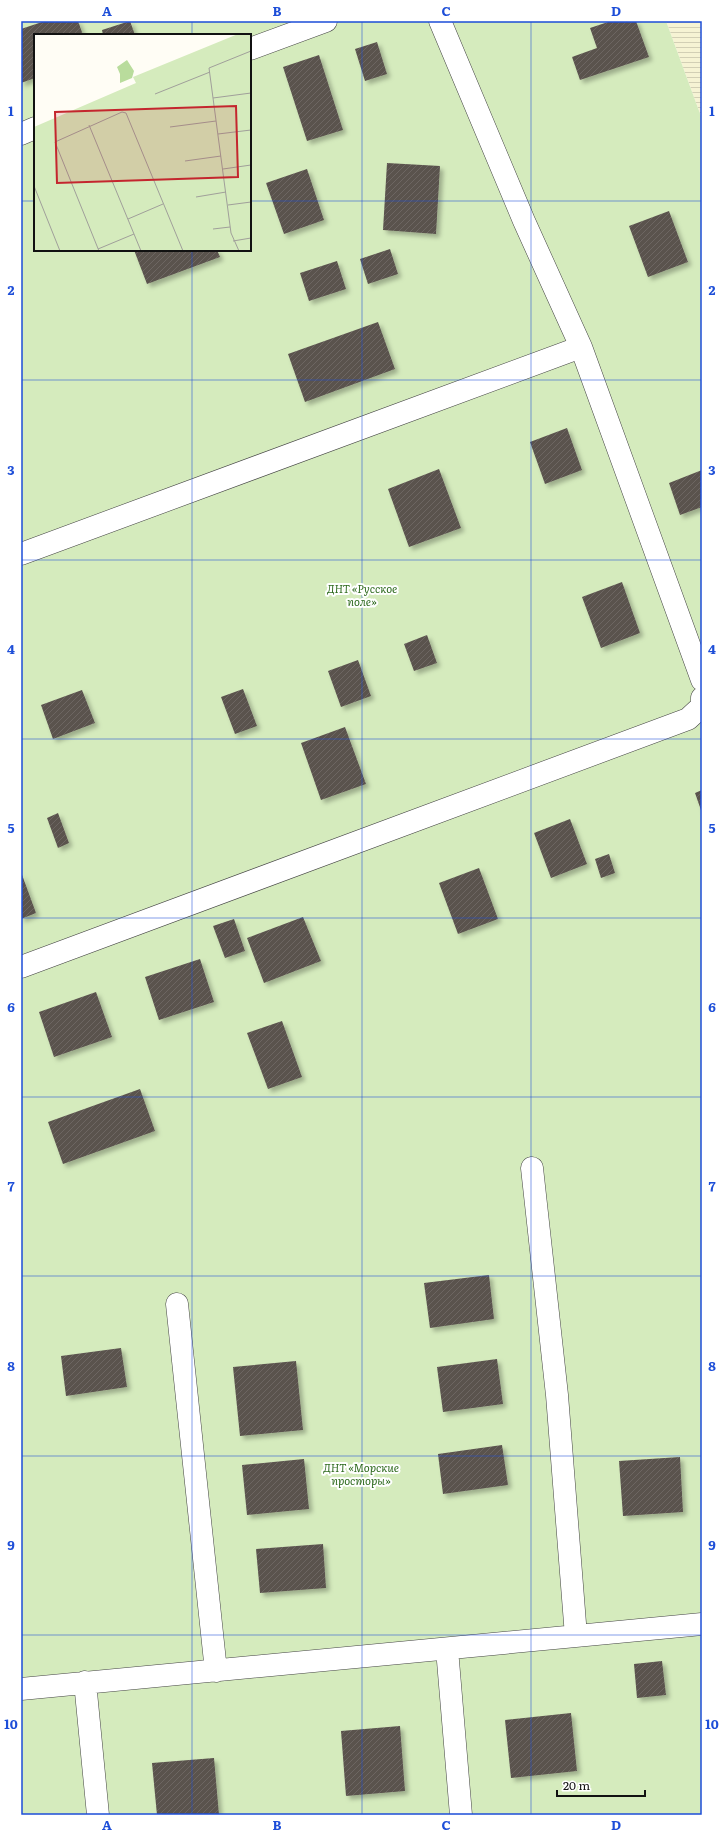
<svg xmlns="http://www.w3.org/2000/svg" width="723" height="1836" viewBox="0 0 723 1836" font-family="Literata,serif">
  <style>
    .farmland { fill: url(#farmland-rules) }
    .garden { fill: #d5ebbd; fill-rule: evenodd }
    .building { fill: url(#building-hatch); filter: url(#shadow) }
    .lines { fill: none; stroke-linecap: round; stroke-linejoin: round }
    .minor-casing { stroke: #444; stroke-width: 23 }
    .minor { stroke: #fff; stroke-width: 22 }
    .grid { fill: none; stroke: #1d4ed8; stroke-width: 1; stroke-opacity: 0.55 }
    .labels { text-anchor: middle; stroke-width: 4; stroke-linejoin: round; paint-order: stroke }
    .park-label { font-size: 11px; font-style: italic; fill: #2f6b1f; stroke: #fff }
    .inset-road { fill: none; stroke: #a09f9a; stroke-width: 1 }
    .view { fill: #c4262e; fill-opacity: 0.15; stroke: #c4262e; stroke-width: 2 }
    .inset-edge { fill: none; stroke: #111; stroke-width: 2 }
    .neatline { fill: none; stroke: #1d4ed8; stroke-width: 1.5 }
    .grid-label { font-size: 13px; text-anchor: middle; font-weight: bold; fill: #1d4ed8 }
  </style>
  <defs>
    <pattern id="farmland-rules" width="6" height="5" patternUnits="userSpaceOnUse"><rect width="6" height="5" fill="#f6f3d4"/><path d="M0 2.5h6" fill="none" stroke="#d2cfb5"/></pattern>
    <pattern id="building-hatch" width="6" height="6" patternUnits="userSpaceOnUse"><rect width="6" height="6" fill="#5a524d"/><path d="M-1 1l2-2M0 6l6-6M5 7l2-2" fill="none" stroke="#6d6662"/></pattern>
    <filter id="shadow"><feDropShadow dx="3.5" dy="3.5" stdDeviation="2" flood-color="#0004"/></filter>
  </defs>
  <rect width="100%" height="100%" fill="#fffdf5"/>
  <path class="farmland" d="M666,21H702V119Z"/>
  <path class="garden" d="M21,21H666L702,119V1815H21ZM35,35H250V250H35Z"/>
  <path class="building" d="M45,21H78L83,35H35V78L21,83V29Z
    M130,21L135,35H103L102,30Z
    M611,21H636L649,57L580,80L572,57L597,48L590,28Z
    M377,42L387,74L365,81L355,49Z
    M319,55L343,130L307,141L283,67Z
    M387,163L440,166L436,234L383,230Z
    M307,169L324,220L284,234L266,183Z
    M669,211L688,262L648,277L629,226Z
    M390,249L398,274L368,284L360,259Z
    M134,250H217L220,257L147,284Z
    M337,261L346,289L309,301L300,273Z
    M378,322L395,369L305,402L288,354Z
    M567,428L582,470L545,484L530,442Z
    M439,469L461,528L409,547L388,489Z
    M702,470V507L680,515L669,483Z
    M622,582L640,633L601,648L582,597Z
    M427,635L437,663L414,671L404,644Z
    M358,660L371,696L341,707L328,671Z
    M243,689L257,726L235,734L221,697Z
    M82,690L95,723L53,739L41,705Z
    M345,727L366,784L321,800L301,743Z
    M702,790V813L695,793Z
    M58,813L69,843L58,848L47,818Z
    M570,819L587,864L551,878L534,833Z
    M609,854L615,873L601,878L595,859Z
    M479,868L498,919L458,934L439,883Z
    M21,872L36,913L21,919Z
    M303,917L321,961L264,983L247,938Z
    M234,919L245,951L225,958L213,926Z
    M200,959L214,1002L159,1020L145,977Z
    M96,992L112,1037L54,1057L39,1012Z
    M282,1021L302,1077L268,1089L247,1033Z
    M140,1089L155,1131L63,1164L48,1122Z
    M489,1275L494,1319L430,1328L424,1283Z
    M121,1348L127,1387L66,1396L61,1356Z
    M497,1359L503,1404L443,1412L437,1367Z
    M296,1361L303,1430L240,1436L233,1367Z
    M502,1445L508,1485L443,1494L438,1454Z
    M680,1457L683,1512L623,1516L619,1461Z
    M304,1459L309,1509L247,1515L242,1465Z
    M323,1544L326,1588L260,1593L256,1549Z
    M662,1661L666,1695L637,1698L634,1664Z
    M571,1713L577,1771L511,1778L505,1720Z
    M400,1726L405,1791L346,1796L341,1731Z
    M214,1758L219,1815H157L152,1763Z"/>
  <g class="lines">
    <g class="minor-casing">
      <path id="minor" d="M440,21L524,221L581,347L702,680
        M250,49L326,21
        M21,134L35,128
        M21,554L581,347
        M21,967L688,719L702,706V698
        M532,1168L557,1395L576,1636
        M177,1304L216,1671
        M447,1649L461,1815
        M85,1682L98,1815
        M21,1689L702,1624"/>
    </g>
    <use href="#minor" class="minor"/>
  </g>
  <path class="grid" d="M192,21V35M362,21V1815M531,21V1815M21,201H35M250,201H702M192,250V1815M21,380H702M21,560H702M21,739H702M21,918H702M21,1097H702M21,1276H702M21,1456H702M21,1635H702"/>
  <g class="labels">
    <g class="park-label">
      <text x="362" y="593">ДНТ «Русское<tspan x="362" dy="13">поле»</tspan></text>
      <text x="361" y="1472">ДНТ «Морские<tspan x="361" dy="13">просторы»</tspan></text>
    </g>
  </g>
  <g transform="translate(34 34)">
    <rect width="217" height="217" fill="#fffdf5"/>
    <path d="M93,26L100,37L98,44L86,49V40L83,33Z" fill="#b9dc9c"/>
    <path d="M204,0H217V217H0V93L102,49L99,43Z" fill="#d5ebbd"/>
    <path class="inset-road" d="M121,60L176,38M179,64L217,59M55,91L107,217M136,93L182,87M184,100L217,96M151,127L187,122M189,135L217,131M0,152L26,217M162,163L192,158M194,171L217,168M94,185L129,170M179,195L196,193M199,207L217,204M64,215L100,200M65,217L21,108L88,78L92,79L149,217M205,217L197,199L175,34L217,17"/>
    <path class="view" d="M202,72L204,143L23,149L21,78Z"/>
    <rect width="217" height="217" class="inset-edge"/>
  </g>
  <rect width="723" height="1836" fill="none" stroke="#ffffff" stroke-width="44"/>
  <path d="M557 1790v6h88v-6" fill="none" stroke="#111111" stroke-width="2"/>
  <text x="563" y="1790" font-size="12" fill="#111111" stroke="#ffffff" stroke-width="3" paint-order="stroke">20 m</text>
  <rect x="22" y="22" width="679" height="1792" class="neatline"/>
  <g class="grid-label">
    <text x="107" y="16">A</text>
    <text x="277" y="16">B</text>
    <text x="446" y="16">C</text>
    <text x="616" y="16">D</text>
    <text x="11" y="116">1</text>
    <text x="712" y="116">1</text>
    <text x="11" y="295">2</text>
    <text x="712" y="295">2</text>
    <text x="11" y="475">3</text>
    <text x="712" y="475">3</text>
    <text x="11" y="654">4</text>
    <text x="712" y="654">4</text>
    <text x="11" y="833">5</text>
    <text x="712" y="833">5</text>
    <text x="11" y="1012">6</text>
    <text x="712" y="1012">6</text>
    <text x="11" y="1191">7</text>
    <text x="712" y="1191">7</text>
    <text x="11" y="1371">8</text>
    <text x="712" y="1371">8</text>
    <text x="11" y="1550">9</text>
    <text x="712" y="1550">9</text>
    <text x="11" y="1729">10</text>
    <text x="712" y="1729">10</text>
    <text x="107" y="1830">A</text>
    <text x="277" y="1830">B</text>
    <text x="446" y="1830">C</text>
    <text x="616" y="1830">D</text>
  </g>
</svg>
